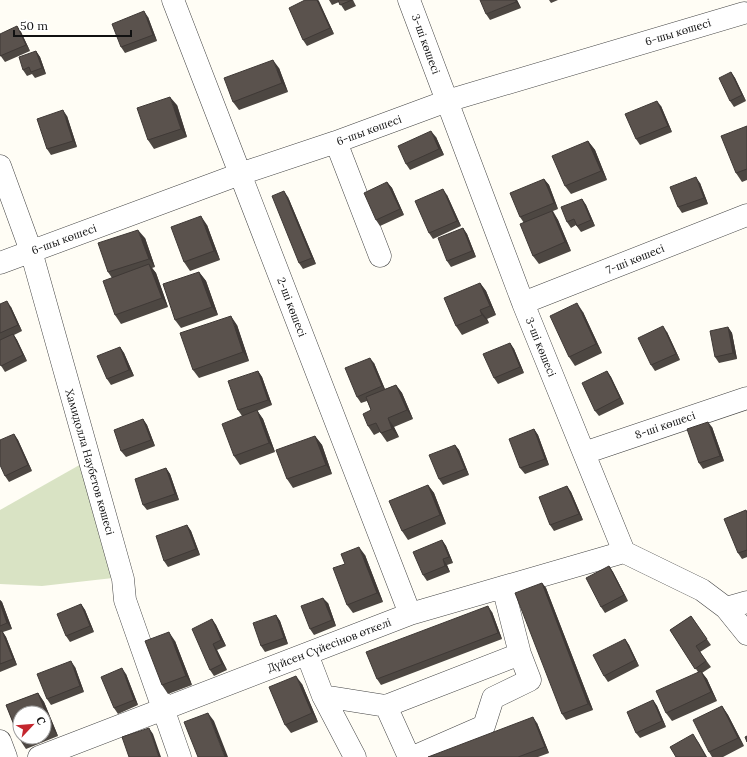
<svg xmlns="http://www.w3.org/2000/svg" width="747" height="757" viewBox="0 0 747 757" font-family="Lora,serif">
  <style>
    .cemetery { fill: #d9e3c4 }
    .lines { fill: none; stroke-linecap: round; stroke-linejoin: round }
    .minor-casing { stroke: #444; stroke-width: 23 }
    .minor { stroke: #fff; stroke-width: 22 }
    .wall { fill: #4d4742; fill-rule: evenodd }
    .shaded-wall { fill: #3f3936 }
    .building { fill: #5a524d; stroke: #3f3936 }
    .labels { text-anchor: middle; stroke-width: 4; stroke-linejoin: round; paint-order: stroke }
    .street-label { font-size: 11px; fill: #111; stroke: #fff }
  </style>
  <rect width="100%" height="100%" fill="#fffdf5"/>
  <path class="cemetery" d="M83,463L113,578L42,586L0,584V510Z"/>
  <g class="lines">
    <g class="minor-casing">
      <path id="minor" d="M173,0L410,614
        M409,0L523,303L624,552L702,590L726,608L747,634
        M336,142L380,256
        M0,166L31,251L123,579L125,600L180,757
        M0,263L240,174L336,142L447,101L744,13
        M523,303L747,215
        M584,453L747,398
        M503,587L520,654
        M726,608L747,602
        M307,654L323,696L355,757
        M323,696L386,706L409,757
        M386,706L520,654L530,680L493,698L484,726L413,757
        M0,741L6,757
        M39,757L410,614L624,552"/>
    </g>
    <use href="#minor" class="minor"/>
  </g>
  <path class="wall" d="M305,0H318L334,34L307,46L303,40Z
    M329,0H353L356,6L345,11L339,2L332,5Z
    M517,0L521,8L490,20L486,14Z
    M549,0H558L551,3Z
    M148,17L157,41L125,53L121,47Z
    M17,26L21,32L30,51L5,62L0,55Z
    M36,51L40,57L46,74L35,78L32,74L27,76L23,70Z
    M279,68L288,92L239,110L233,102Z
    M731,72L735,78L746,101L734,107L730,101Z
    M177,105L187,137L154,149L148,140Z
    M661,106L672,132L640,145L636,139Z
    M67,116L77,147L51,155L47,149Z
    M747,126V180L742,182L736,173Z
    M436,137L444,155L410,170L406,164Z
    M588,141L595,150L607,180L571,194L565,186Z
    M544,179L549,185L558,209L553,211L558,220L571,251L539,264L533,256L524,223L520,217Z
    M387,182L392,188L404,215L380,226L376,220Z
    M700,183L708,204L682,213L678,207Z
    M447,195L461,226L433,239L429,233Z
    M288,197L316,264L303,269L299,263Z
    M582,199L586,205L595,226L581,232L576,225L571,228L567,222Z
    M207,225L220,260L190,271L184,262Z
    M463,228L467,234L476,257L451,267L447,261Z
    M145,238L155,267L152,268L156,273L168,307L121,324L115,315L112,278L108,272Z
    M199,272L206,281L218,315L181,328L175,320Z
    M480,283L486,291L496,315L487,319L489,323L462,335L456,326Z
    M0,304L11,307L22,331L14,335L17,340L27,361L5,372L0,364Z
    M583,312L602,353L575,366L569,357Z
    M237,325L249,361L199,378L193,370Z
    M728,327L732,333L737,359L719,363L715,357Z
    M667,332L680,360L655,371L651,365Z
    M510,343L514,349L524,373L498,384L494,378Z
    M120,347L124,353L134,376L111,385L107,379Z
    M374,363L385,389L396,385L402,393L413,419L394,427L399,437L387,442L380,432L374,435L368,426L371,410L367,401L361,403L357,397Z
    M258,371L262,377L272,405L257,411L263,419L275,452L240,465L234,456L242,416L238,410Z
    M607,371L611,377L624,404L599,416L595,411Z
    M143,419L147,425L155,446L126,457L121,451Z
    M712,427L724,461L703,469L699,463Z
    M534,429L538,435L549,465L525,474L520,468Z
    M14,434L18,440L32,471L9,482L5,476Z
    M315,436L322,445L332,474L293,488L287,479Z
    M455,445L459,450L469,475L443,485L439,479Z
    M166,468L170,474L179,500L147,510L143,505Z
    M428,485L434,493L446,524L408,540L402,531Z
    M567,486L571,492L583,520L554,531L550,525Z
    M746,510L747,512V557L742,559L738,553Z
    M187,525L191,531L200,555L168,567L164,561Z
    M442,540L446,546L453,563L447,565L450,572L427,581L423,575Z
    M365,555L383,602L353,613L347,605Z
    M609,566L613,572L628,601L605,613L601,607Z
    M542,583L546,588L593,710L566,720L562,714Z
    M0,600L2,602L12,629L3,632L6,637L17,665L0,672Z
    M328,603L336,626L314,635L310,629Z
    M81,604L85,610L94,632L70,642L66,636Z
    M492,612L502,639L381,685L377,679Z
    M276,615L280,621L288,644L265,652L261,646Z
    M691,616L711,645L700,652L711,667L702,673L707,679L717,701L672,721L666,713L698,672L670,630Z
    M212,619L216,625L226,646L217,650L227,670L214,676L210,670Z
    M625,639L629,645L639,666L608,682L604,676Z
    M175,641L192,685L168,694L162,685Z
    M75,667L84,692L51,705L47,699Z
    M126,674L138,705L118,714L114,708Z
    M302,684L318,722L291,733L285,725Z
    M38,693L44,702L58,736L26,749L20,740L6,705ZM20,713H44V737H20Z
    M653,700L657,706L666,727L640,738L636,733Z
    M722,706L728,715L744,746L723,757H712L709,752Z
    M537,723L549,753L538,757H428Z"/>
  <path class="shaded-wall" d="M317,0H318L319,1L334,34L330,28Z
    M516,0H517L521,8L516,2Z
    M144,11L148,17L157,41L153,35Z
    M17,26L21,32L30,51L26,45Z
    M36,51L40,57L46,74L42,68Z
    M273,60L279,68L288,92L282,83Z
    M731,72L735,78L746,101L742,95Z
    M170,97L177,105L187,137L181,129Z
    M657,101L661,106L672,132L668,126Z
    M63,110L67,116L77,147L73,141Z
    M431,131L436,137L444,155L439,149Z
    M588,141L595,150L607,180L601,171Z
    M696,177L700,183L708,204L704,198Z
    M544,179L549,185L558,209L554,203Z
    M387,182L392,188L404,215L400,209Z
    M443,189L447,195L461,226L457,221Z
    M284,191L288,197L316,264L312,258Z
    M582,199L586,205L595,226L591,220Z
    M552,211L558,220L571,251L565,242Z
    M201,216L207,225L220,260L214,251Z
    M463,228L467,234L476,257L472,251Z
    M138,230L145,238L155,267L149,259Z
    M149,264L156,273L168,307L162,298Z
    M199,272L206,281L218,315L212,307Z
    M480,283L486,291L496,315L490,306Z
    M7,301L11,307L22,331L18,325Z
    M577,303L583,312L602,353L596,344Z
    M480,310L487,319L489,323L482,315Z
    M231,316L237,325L249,361L243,352Z
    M663,326L667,332L680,360L676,354Z
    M728,327L732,333L737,359L733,353Z
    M13,334L17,340L27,361L23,355Z
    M510,343L514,349L524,373L520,367Z
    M120,347L124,353L134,376L129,370Z
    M370,358L374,363L386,392L382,386Z
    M258,371L262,377L272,405L268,400Z
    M607,371L611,377L624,404L620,398Z
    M396,385L402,393L413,419L407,410Z
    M257,410L263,419L275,452L269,443Z
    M388,418L394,427L399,437L392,429Z
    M143,419L147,425L155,446L151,440Z
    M708,422L712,427L724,461L720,456Z
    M534,429L538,435L549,465L545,459Z
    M14,434L18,440L32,471L28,465Z
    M315,436L322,445L332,474L326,465Z
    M455,445L459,450L469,475L465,469Z
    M166,468L170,474L179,500L175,494Z
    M428,485L434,493L446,524L440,515Z
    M567,486L571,492L583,520L579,514Z
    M187,525L191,531L200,555L196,549Z
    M442,540L446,546L453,563L449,557Z
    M359,547L365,555L383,602L377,593Z
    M443,559L447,565L450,572L445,566Z
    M609,566L613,572L628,601L624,595Z
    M542,583L546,588L593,710L588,704Z
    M323,598L328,603L336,626L332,620Z
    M0,600L2,602L12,629L7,623L0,603Z
    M81,604L85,610L94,632L90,626Z
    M488,606L492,612L502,639L498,633Z
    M276,615L280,621L288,644L284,638Z
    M212,619L216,625L226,646L221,640Z
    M2,631L6,637L17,665L13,659Z
    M169,632L175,641L192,685L186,676Z
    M625,639L629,645L639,666L635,660Z
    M213,644L217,650L227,670L222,664Z
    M71,661L75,667L84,692L80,686Z
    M122,668L126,674L138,705L134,700Z
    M701,671L707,679L717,701L711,692Z
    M296,676L302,684L318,722L312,713Z
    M38,693L44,702L58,736L52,728Z
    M653,700L657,706L666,727L662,721Z
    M722,706L728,715L744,746L738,738Z
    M208,713L214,721L228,757H225Z
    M533,717L537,723L549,753L545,747Z
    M149,728L153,734L161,757H159Z
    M693,734L699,743L707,757H706Z"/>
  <path class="building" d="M305,0H317L330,28L303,40L289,8Z
    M338,0H352L340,5Z
    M480,0H516V2L486,14Z
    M144,11L153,35L121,47L112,24Z
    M17,26L26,45L0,56V34Z
    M36,51L42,68L31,72L29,67L23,70L19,57Z
    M273,60L282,83L233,102L224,78Z
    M731,72L742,95L730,101L719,78Z
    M170,97L181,129L148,140L137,108Z
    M657,101L668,126L636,139L625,114Z
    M63,110L73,141L47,149L37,119Z
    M747,126V169L736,173L721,136Z
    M431,131L439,149L406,164L398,146Z
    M588,141L601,171L565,186L552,156Z
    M696,177L704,198L678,207L670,187Z
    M544,179L554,203L520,217L510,193Z
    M387,182L400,209L376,220L364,193Z
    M443,189L457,221L429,233L415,201Z
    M284,191L312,258L299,263L272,196Z
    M582,199L591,220L577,226L574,219L567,222L561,207Z
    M552,211L565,242L533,256L520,224Z
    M201,216L214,251L184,262L171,227Z
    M463,228L472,251L447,261L438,238Z
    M138,230L149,259L108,272L98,243Z
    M149,264L162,298L115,315L103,281Z
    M199,272L212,307L175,320L163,284Z
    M480,283L490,306L480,310L482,315L456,326L444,298Z
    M7,301L18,325L0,333V304Z
    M577,303L596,344L569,357L550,316Z
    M231,316L243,352L193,370L180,333Z
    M663,326L676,354L651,365L638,338Z
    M728,327L733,353L715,357L710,331Z
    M13,334L23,355L1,366L0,364V340Z
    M510,343L520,367L494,378L483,354Z
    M120,347L129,370L107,379L97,356Z
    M370,358L382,386L357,397L345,368Z
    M258,371L268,400L238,410L228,381Z
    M607,371L620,398L595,411L582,383Z
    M396,385L407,410L388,418L392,429L381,433L376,423L368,426L363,414L371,410L366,397Z
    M257,410L269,443L234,456L222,424Z
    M143,419L151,440L121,451L114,430Z
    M708,422L720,456L699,463L687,429Z
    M534,429L545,459L520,468L509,439Z
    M14,434L28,465L5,476L0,465V440Z
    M315,436L326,465L287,479L276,450Z
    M455,445L465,469L439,479L429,455Z
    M166,468L175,494L143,505L135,479Z
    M428,485L440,515L402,531L389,501Z
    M567,486L579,514L550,525L539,497Z
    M746,510L747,513V550L738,553L724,519Z
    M187,525L196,549L164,561L156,536Z
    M442,540L449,557L443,559L445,566L423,575L413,552Z
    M359,547L377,593L347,605L333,568L345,564L341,554Z
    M609,566L624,595L601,607L586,578Z
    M542,583L588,704L562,714L515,593Z
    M323,598L332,620L310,629L301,606Z
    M0,603L7,623L0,626Z
    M81,604L90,626L66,636L57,614Z
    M488,606L498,633L377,679L366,652Z
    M276,615L284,638L261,646L253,623Z
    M691,616L707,639L696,646L706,661L695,669L670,630Z
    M212,619L221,640L213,644L222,664L210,670L192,629Z
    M0,631H2L13,659L0,664Z
    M169,632L186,676L162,685L145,641Z
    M625,639L635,660L604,676L593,655Z
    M71,661L80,686L47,699L37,674Z
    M122,668L134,700L114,708L101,677Z
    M701,671L711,692L666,713L656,691Z
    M296,676L312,713L285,725L269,687Z
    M38,693L52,728L44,731V713H20V737H28L20,740L6,705Z
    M653,700L662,721L636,733L627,712Z
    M722,706L738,738L709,752L693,720Z
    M208,713L225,757H198L184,722Z
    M533,717L545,747L518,757H428Z
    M149,728L159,757H129L122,737Z
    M693,734L706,757H676L670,747Z
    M747,736V742L745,737Z"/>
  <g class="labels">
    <g class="street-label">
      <text transform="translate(678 32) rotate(-17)" y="4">6-шы көшесі</text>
      <text transform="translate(426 44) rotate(70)" y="4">3-ші көшесі</text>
      <text transform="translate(369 130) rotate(-20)" y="4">6-шы көшесі</text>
      <text transform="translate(64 239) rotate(-20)" y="4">6-шы көшесі</text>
      <text transform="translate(635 259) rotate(-22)" y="4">7-ші көшесі</text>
      <text transform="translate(292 307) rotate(69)" y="4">2-ші көшесі</text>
      <text transform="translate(541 347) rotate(68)" y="4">3-ші көшесі</text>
      <text transform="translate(665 425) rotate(-19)" y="4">8-ші көшесі</text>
      <text transform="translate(90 462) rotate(74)" y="4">Хамидолла Наубетов көшесі</text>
      <text transform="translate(329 645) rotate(-21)" y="4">Дүйсен Сүйесінов өткелі</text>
    </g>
  </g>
  <g transform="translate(32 725) rotate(64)"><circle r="19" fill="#ffffff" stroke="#a0a0a0"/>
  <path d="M0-3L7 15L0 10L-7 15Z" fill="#c4262e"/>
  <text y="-6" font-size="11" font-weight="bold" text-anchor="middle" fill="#111111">С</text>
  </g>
  <path d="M14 30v6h117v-6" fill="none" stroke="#111111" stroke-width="2"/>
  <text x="20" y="30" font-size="12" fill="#111111" stroke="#ffffff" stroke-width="3" paint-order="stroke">50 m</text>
</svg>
